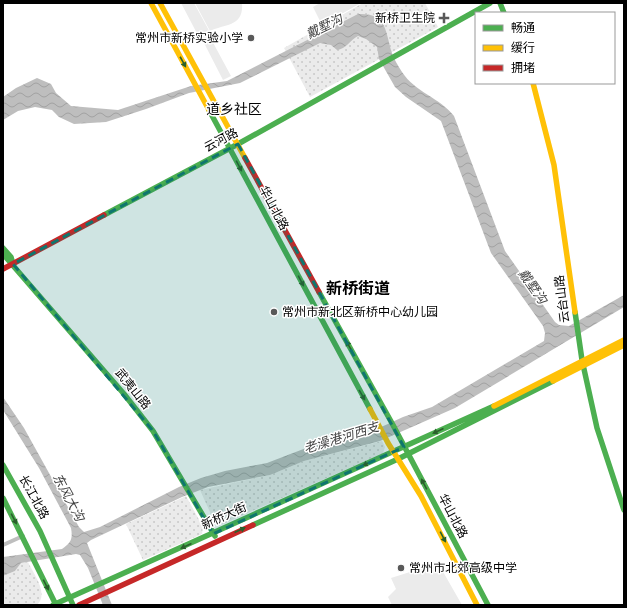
<svg xmlns="http://www.w3.org/2000/svg" width="627" height="608" viewBox="0 0 627 608" font-family="'Archivo Narrow','Noto Sans SC',sans-serif">
  <style>
    .park { fill: url(#park-dots) }
    .pitch { fill: #ebebeb }
    .water { fill: url(#water-waves) }
    .lines { fill: none; stroke-linecap: round; stroke-linejoin: round }
    .street { stroke: #bebebe; stroke-width: 4 }
    .fast { stroke: #4caf50; stroke-width: 5.5 }
    .slow { stroke: #ffc107; stroke-width: 5.5 }
    .jam { stroke: #c62828; stroke-width: 5.5 }
    .oneway { fill: #2a602c }
    .marked { fill: #0f766e; fill-opacity: 0.2; stroke: #0f766e; stroke-width: 3; stroke-dasharray: 8 5; stroke-linejoin: round }
    .poi-dot { fill: #595959; stroke: #fff; stroke-width: 1.5 }
    .labels { text-anchor: middle; stroke-width: 3; stroke-linejoin: round; paint-order: stroke }
    .poi-label { font-size: 12px; fill: #000; stroke: #fff; text-anchor: end }
    .street-label { font-size: 12px; fill: #000; stroke: #fff }
    .water-label { font-size: 13px; font-style: italic; fill: #434343; stroke: #fff }
    .quarter-label { font-size: 14px; fill: #000; stroke: #fff }
    .district-label { font-size: 16px; font-weight: bold; fill: #000; stroke: #fff }
  </style>
  <defs>
    <pattern id="park-dots" width="8" height="8" patternUnits="userSpaceOnUse"><rect width="8" height="8" fill="#ebebeb"/><path d="M2 2h.1M6 6h.1" fill="none" stroke="#c8c8c8" stroke-width="1.8" stroke-linecap="round"/></pattern>
    <pattern id="water-waves" width="16" height="10" patternUnits="userSpaceOnUse"><rect width="16" height="10" fill="#bebebe"/><path d="M0 5q4-4 8 0t8 0" fill="none" stroke="#a2a2a2"/></pattern>
  </defs>
  <rect width="100%" height="100%" fill="#fff"/>
  <path class="park" d="M363,3H425L438,27L310,97L284,48Z
    M382,441L385,447L383,453L223,524L215,523L200,490L270,475L304,461Z
    M186,496L203,527L202,534L143,560L126,524Z
    M28,562C34,575 49,593 37,605H3V576L15,571L21,563Z"/>
  <path class="pitch" d="M181,3H194L212,36L201,41Z
    M195,3H242C244,27 225,24 210,31Z
    M320,3H361L322,25L313,7Z
    M210,37L231,76L223,80L203,41Z
    M432,565L438,566L442,570L462,605H392L388,597L396,589L391,578Z"/>
  <path class="water" d="M358,14C388,13 385,32 392,53C394,59 398,66 402,72C415,92 440,98 454,116L505,251L555,322L559,325L569,326L624,295V307L455,408L380,441L304,461L270,475L208,487L182,497L91,540L87,543L112,605H103L88,568L80,555L76,554L21,563L15,571L3,576V557L62,549C71,543 73,539 71,528L39,468L3,410V397L24,428L79,527L84,532L100,527L179,487L201,478L225,471L267,463L314,445L364,435L403,417L432,407L544,341L545,333L543,326L491,253L441,121L406,97L395,87L379,59L377,47L366,39L358,36C350,40 346,49 337,50L331,45L320,43L240,83L189,93L146,109L106,122L74,124L59,117L52,110L35,107L18,111L3,120V97L16,88L37,78L51,84L56,93L71,106L118,110L191,86L227,81Z"/>
  <g class="lines">
    <path class="street" d="M3,545L23,536"/>
    <path class="fast" d="M500,3L504,13
      M209,110L370,409
      M104,215L238,144L490,3
      M3,248L11,257L13,264
      M3,254L124,394L153,431L215,536
      M319,292L393,425L488,605
      M575,312L582,360L597,428L624,510
      M3,465L40,531L73,605
      M3,498L56,605
      M253,525L398,459L553,381
      M53,605L494,406"/>
    <path class="slow" d="M151,3L209,110
      M160,3L245,158
      M533,83L554,165L575,312
      M553,381L624,345
      M494,406L624,340
      M370,409L388,443L421,496L477,605"/>
    <path class="jam" d="M245,158L319,292
      M3,269L104,215
      M79,605L253,525"/>
  </g>
  <defs><path id="oneway-solid" d="M-6-.8H1V-3.2L6.5 0L1 3.2V.8H-6Z"/></defs>
  <g class="oneway">
    <use href="#oneway-solid" transform="translate(183 62) rotate(61)"/>
    <use href="#oneway-solid" transform="translate(239 166) rotate(62)"/>
    <use href="#oneway-solid" transform="translate(301 281) rotate(62)"/>
    <use href="#oneway-solid" transform="translate(349 346) rotate(-120)"/>
    <use href="#oneway-solid" transform="translate(362 395) rotate(60)"/>
    <use href="#oneway-solid" transform="translate(438 431) rotate(156)"/>
    <use href="#oneway-solid" transform="translate(368 463) rotate(156)"/>
    <use href="#oneway-solid" transform="translate(424 484) rotate(-118)"/>
    <use href="#oneway-solid" transform="translate(14 519) rotate(62)"/>
    <use href="#oneway-solid" transform="translate(240 530) rotate(-24)"/>
    <use href="#oneway-solid" transform="translate(443 537) rotate(62)"/>
    <use href="#oneway-solid" transform="translate(186 546) rotate(156)"/>
    <use href="#oneway-solid" transform="translate(46 585) rotate(63)"/>
  </g>
  <path class="marked" d="M238,144L404,447L213,534L153,431L13,264Z"/>
  <g class="poi-dot">
    <path d="M442 12h4v4h4v4h-4v4h-4v-4h-4v-4h4z"/>
    <circle cx="251" cy="38" r="4"/>
    <circle cx="274" cy="312" r="4"/>
    <circle cx="401" cy="568" r="4"/>
  </g>
  <g class="labels">
    <g class="poi-label">
      <text x="435" y="22">新桥卫生院</text>
      <text x="243" y="42">常州市新桥实验小学</text>
      <text x="282" y="316" text-anchor="start">常州市新北区新桥中心幼儿园</text>
      <text x="409" y="572" text-anchor="start">常州市北郊高级中学</text>
    </g>
    <g class="street-label">
      <text transform="translate(221 140) rotate(-28)" y="4">云河路</text>
      <text transform="translate(274 208) rotate(62)" y="4">华山北路</text>
      <text transform="translate(562 299) rotate(-97)" y="4">云台山路</text>
      <text transform="translate(133 389) rotate(51)" y="4">武夷山路</text>
      <text transform="translate(34 497) rotate(61)" y="4">长江北路</text>
      <text transform="translate(224 516) rotate(-24)" y="4">新桥大街</text>
      <text transform="translate(453 516) rotate(62)" y="4">华山北路</text>
    </g>
    <g class="water-label">
      <text transform="translate(324 26) rotate(-26)" y="5">戴墅沟</text>
      <text transform="translate(533 286) rotate(55)" y="5">戴墅沟</text>
      <text transform="translate(341 437) rotate(-17)" y="5">老澡港河西支</text>
      <text transform="translate(69 497) rotate(62)" y="5">东风大沟</text>
    </g>
    <g class="quarter-label">
      <text x="234" y="114">道乡社区</text>
    </g>
    <g class="district-label">
      <text x="358" y="294">新桥街道</text>
    </g>
  </g>
  <rect width="627" height="608" fill="none" stroke="#000000" stroke-width="8"/>
  <rect x="475" y="12" width="140" height="72" fill="#ffffff" stroke="#999999"/>
  <rect x="483" y="25" width="20" height="6" fill="#4caf50" stroke="#999999"/>
  <text x="511" y="32" font-size="12" fill="#000000">畅通</text>
  <rect x="483" y="45" width="20" height="6" fill="#ffc107" stroke="#999999"/>
  <text x="511" y="52" font-size="12" fill="#000000">缓行</text>
  <rect x="483" y="65" width="20" height="6" fill="#c62828" stroke="#999999"/>
  <text x="511" y="72" font-size="12" fill="#000000">拥堵</text>
</svg>
